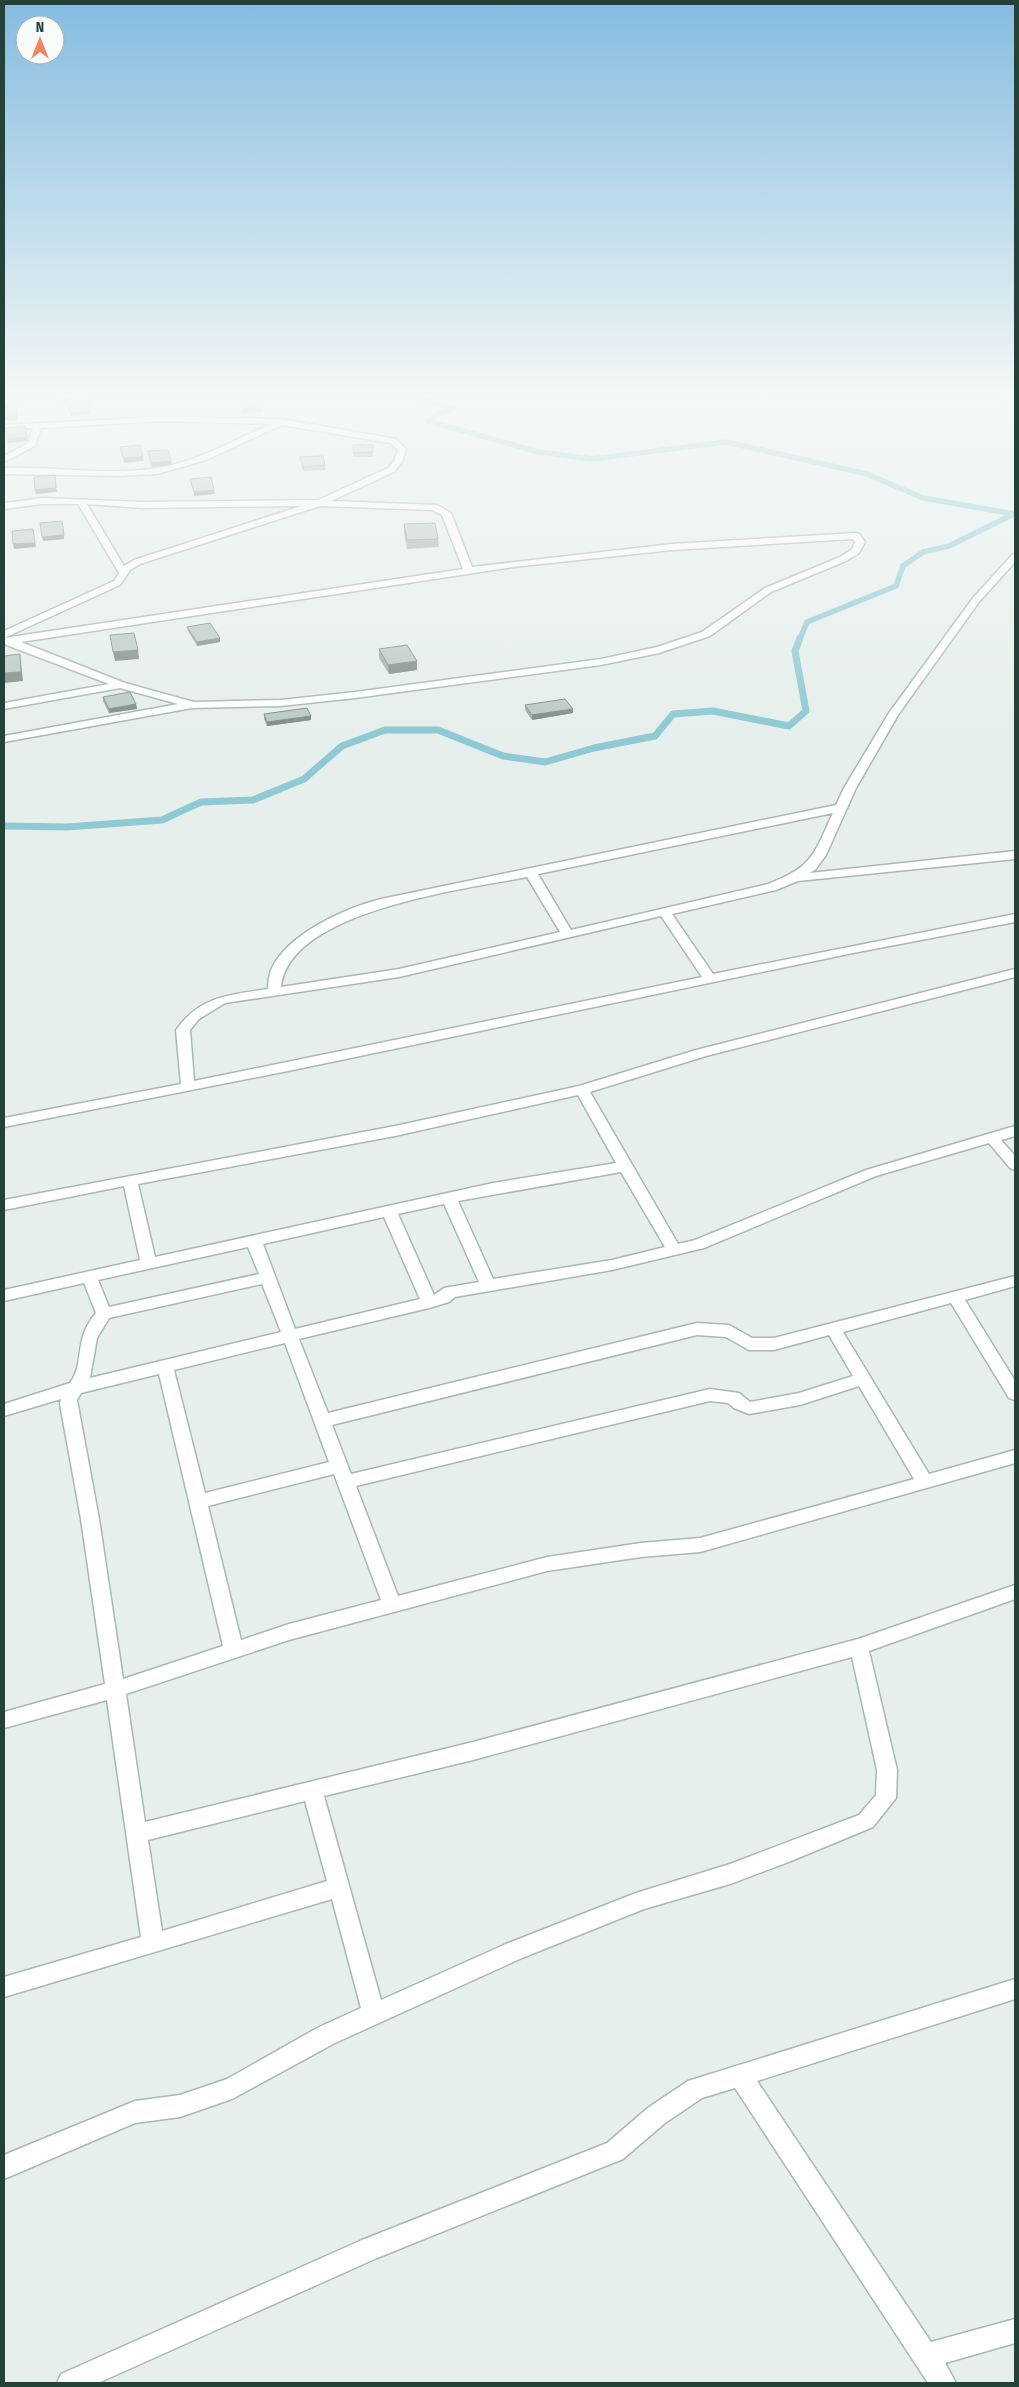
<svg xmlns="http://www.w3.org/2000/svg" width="1019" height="2387" viewBox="0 0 1019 2387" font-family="'Fira Sans Condensed',sans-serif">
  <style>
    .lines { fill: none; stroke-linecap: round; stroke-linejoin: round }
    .stream-far1 { stroke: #8ec9d4; stroke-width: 5.5 }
    .stream { stroke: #8ec9d4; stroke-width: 7 }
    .minor-casing { stroke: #a8b8b2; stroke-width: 3 }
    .minor { fill: #fff; fill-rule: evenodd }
    .wall { fill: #a1aea9 }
    .shaded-wall { fill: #838d89 }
    .building { fill: #bbcac4; stroke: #838d89 }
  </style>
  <rect width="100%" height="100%" fill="#e6efeb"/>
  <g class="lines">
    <path class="stream-far1" d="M422,399L453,409L437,414L428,421L539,452L592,459L726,442L867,474L923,498L1015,514
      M800,639L807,622L896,586L903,566L923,552L949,546L1014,514"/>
    <path class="stream" d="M4,826L67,827L162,820L201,802L253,800L304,779L342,746L385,730H438L503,756L545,762L594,748L655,736L673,714L713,711L789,726L806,711L795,651L800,638"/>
    <g class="minor-casing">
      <path id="minor" d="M1003,399L1015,401V406Z
        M161,417L281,419L396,439L406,449L402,462L394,472L331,501L437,505L451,513L472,567L672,544L856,533L859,534L865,542L859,553L846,561L771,592L710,636L659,653L601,665L355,698L281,706L192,708L4,742V736L178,704L120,688L4,709V703L109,684L4,644V631L114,581L119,573L78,504H43L4,509V503L43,498L142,502L318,500L388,468L394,461L398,450L390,443L282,425L206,460L157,474L119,476L4,474V468C55,466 106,476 157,468C197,462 234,440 271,424L161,421L41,428L35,446L4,462V456L28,443L33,428L4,430V425ZM87,504L142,508L301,506L134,560L124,566ZM320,506L432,510L442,515L463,569L4,638L120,585L130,570L140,564ZM853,539L855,542L852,549L840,557L765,588L702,632L657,647L601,659L355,692L281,700L194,702L125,683L21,642L513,567L672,550Z
        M1015,554V562L979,602L898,715L856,788L826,855L816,869L810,873L1015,851V859L798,881L776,890L672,914L713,974L1015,914V922L853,953L288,1071L4,1127V1118L181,1084L176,1030C200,996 230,995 268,989C268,983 269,976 271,970C287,934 345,908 381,899L836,805L844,788L889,713L973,598L1012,555ZM833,813C814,854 813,867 768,884L571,930L538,874ZM527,877L560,932L399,969L281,987C289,910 466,889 527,877ZM661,916L702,977L194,1081L190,1030L199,1019L225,1003L399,977Z
        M1015,969V977L706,1056L590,1092L678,1244L695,1240L866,1170L1015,1126V1136L1001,1140L1015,1156V1170L1010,1168L989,1143L876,1176L704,1248L612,1270L455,1297L449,1302L429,1308L299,1339L328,1413L697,1323L729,1325L752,1338H774L1015,1276V1286L965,1300L1015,1381V1400L1009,1398L951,1303L843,1332L929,1474L1015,1450V1463L700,1552L641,1557L547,1571L289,1640L126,1694L145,1822L473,1742L858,1639L1015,1585V1599L869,1651L897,1770L896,1798L873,1827L791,1861L730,1884L644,1909L522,1958L335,2043L232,2099L180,2117L135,2123L4,2179V2155L135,2101L180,2095L227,2079L319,2027L361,2008L332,1899L4,1997V1977L141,1937L107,1700L4,1728V1712L105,1684L81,1519L60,1404L61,1399L4,1416V1404L70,1383C85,1364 73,1339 96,1313L84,1283L4,1301V1290L140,1260L124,1186L4,1210V1200L395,1126L579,1086L696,1050ZM578,1095L616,1163L493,1183L155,1257L138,1184L395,1136ZM621,1172L665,1247L612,1260L493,1279L458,1201ZM444,1204L479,1282L444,1288L434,1295L398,1214ZM384,1217L420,1299L295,1329L263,1244ZM248,1247L259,1274L109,1307L98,1280ZM262,1284L281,1332L90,1378L97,1338L109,1318ZM697,1335L726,1337L749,1350H774L829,1335L853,1376L799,1393L750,1402L739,1393L710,1389L351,1474L332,1425ZM285,1343L329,1462L205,1493L174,1370ZM159,1374L223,1646L123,1679L99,1519L77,1400L81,1393ZM859,1386L914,1479L700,1538L641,1543L547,1557L398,1596L356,1486L710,1401L728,1403L734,1408L749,1414L800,1405ZM334,1474L381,1600L289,1624L241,1640L208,1506ZM852,1657L877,1770L876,1795L859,1815L730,1864L636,1893L506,1944L381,2000L324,1796L473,1760ZM305,1801L327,1881L162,1931L148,1840Z
        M1015,1979V1999L757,2081L931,2342L1015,2319V2343L945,2363L956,2383H928L735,2088L702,2098L665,2123L623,2159L377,2258L98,2383H57L61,2374L362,2240L607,2143L649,2107L688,2081Z"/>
    </g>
    <use href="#minor" class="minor"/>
  </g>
  <path class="wall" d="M263,408V412L242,413V409Z
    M353,445H373V457H353Z
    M300,457L325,465L326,470L303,471Z
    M404,524L438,539L439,547L407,549L404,533Z
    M187,627L220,638V642L197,646L188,631Z
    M379,649L417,670L389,674L379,658Z
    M103,697L136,704L137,709L109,713L103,701Z
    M525,705L573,713L532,720L525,710Z
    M264,714L311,720L267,726L264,719Z"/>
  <path class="shaded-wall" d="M68,399H75V402L56,403V400Z
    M16,405L17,420L4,421V417Z
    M90,410V414L71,416L70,412Z
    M27,437V441L8,443L7,439Z
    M143,457L144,461L124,463L123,458Z
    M171,461L172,465L152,467L151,463Z
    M56,488L57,492L36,494L35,490Z
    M214,490L215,494L194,496V492Z
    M33,529L36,547L14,549L13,544Z
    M64,535V539L43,541L42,537Z
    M220,638V642L197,646V642Z
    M138,650L139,659L115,661L113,652Z
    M20,654L23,681L4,683V673Z
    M417,661V670L389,674L388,665Z
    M136,704L137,709L109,713V709Z
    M573,709V713L532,720V715Z
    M311,716V720L267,726V722Z"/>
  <path class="building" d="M87,400L90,410L70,412L68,401Z
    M242,404H262V408L242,409Z
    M16,405L17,416L4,417V406Z
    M25,426L27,437L7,439L6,428Z
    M140,445L143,457L123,458L120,447Z
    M353,445H373V452L353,453Z
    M168,450L171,461L151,463L148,451Z
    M323,456L325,465L303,467L300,457Z
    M55,475L56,488L35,490L34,477Z
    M211,477L214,490L194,492L190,479Z
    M62,521L64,535L42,537L40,523Z
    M435,523L438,539L407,540L404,524Z
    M33,529L35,543L13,544L12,531Z
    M210,623L220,638L197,642L187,627Z
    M134,633L138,650L113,652L110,635Z
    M407,645L417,661L388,665L379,649Z
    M20,654L21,672L4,673V656Z
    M130,692L136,704L109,709L103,697Z
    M565,699L573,709L532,715L525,705Z
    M307,708L311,716L267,722L264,714Z"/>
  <linearGradient id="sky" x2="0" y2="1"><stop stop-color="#84bce0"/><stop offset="0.54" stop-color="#f4f8f6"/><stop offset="1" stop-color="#f4f8f6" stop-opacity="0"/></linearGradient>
  <rect width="1019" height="733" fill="url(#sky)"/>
  <rect width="1019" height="2387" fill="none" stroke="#24423a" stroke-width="10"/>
  <g transform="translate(40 40)"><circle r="24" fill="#f7fbf9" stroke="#a3b1ad"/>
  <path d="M0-4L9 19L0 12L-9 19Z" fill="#f4845f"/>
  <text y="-8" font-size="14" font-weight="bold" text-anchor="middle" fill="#24423a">N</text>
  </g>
</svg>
